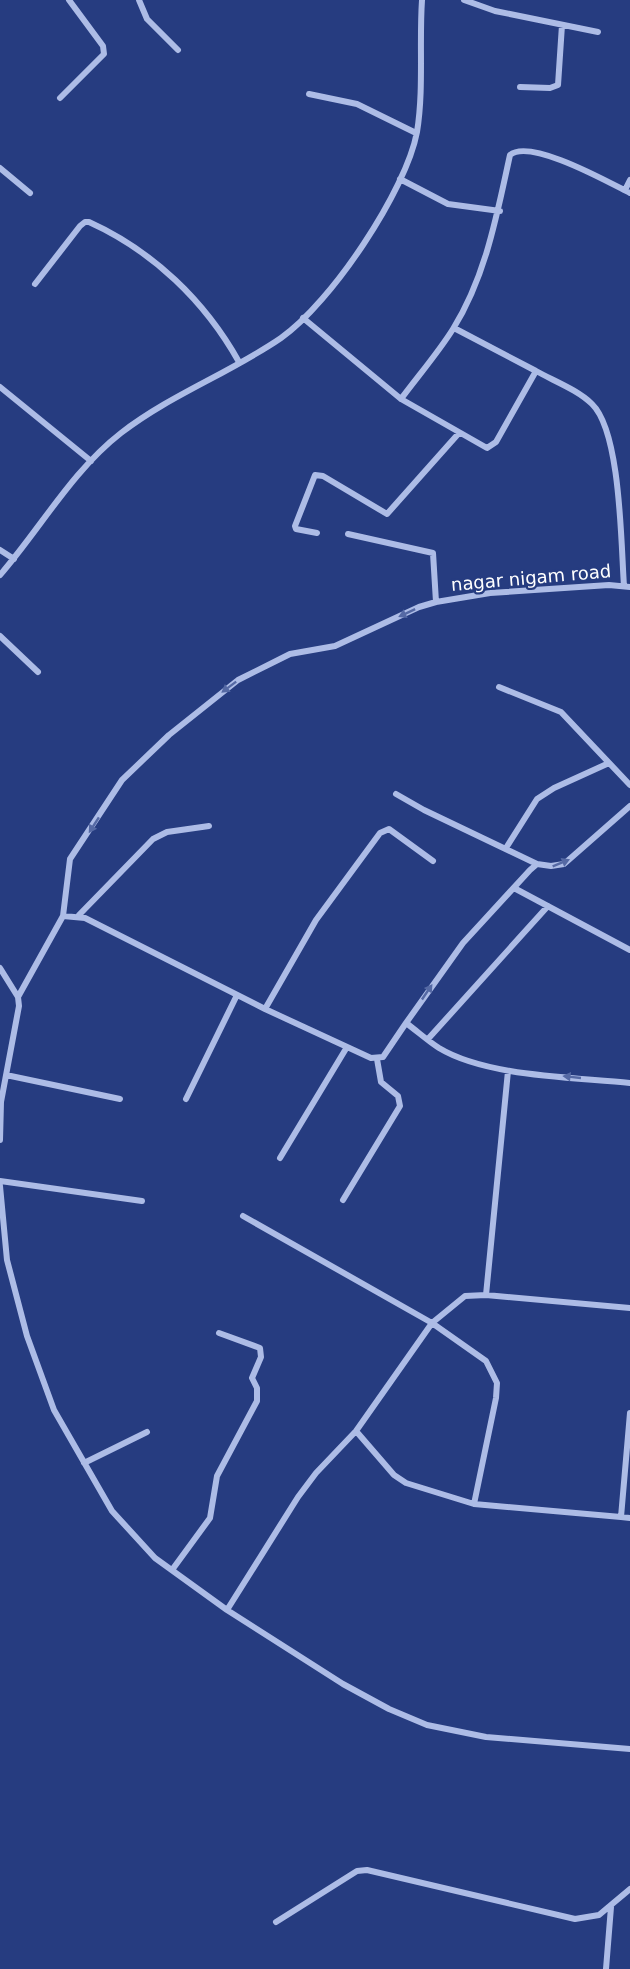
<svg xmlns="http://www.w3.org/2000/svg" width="630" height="1969" viewBox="0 0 630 1969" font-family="'DejaVu Sans',sans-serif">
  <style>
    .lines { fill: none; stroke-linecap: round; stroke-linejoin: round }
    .street { stroke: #adbce6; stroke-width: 6 }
    .oneway { fill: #5569a4 }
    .labels { text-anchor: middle; stroke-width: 4.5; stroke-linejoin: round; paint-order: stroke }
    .street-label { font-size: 18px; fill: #fff; stroke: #263c80 }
  </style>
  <rect width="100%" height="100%" fill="#263c80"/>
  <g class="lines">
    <path class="street" d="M139,0L147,19L178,50
      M464,0L495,11L598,32
      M520,87L550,88L558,85L562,25
      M309,94L357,104L416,133
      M60,98L104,54L103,46L69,0
      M0,168L30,193
      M400,179L448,204L500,211
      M625,190L630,180
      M35,284L80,226L85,222H89C153,251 205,301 239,362
      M303,318L401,399L487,448L496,442L536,371L454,328
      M536,371C554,381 578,390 592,404C621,432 621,546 624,586
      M0,387L91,461
      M401,399C418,376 438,353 453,329C486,276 497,214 510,155C530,138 608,182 630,193
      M317,533L296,529L295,526L315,475L323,476L387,514L459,433
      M348,534L433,553L436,602
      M0,550L14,559
      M0,575C40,529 72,471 121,433C170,395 230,373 281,338C331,303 406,191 417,132C424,89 419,44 422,0
      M0,636L38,672
      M499,687L561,712L630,785
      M396,794L424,810L537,864
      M630,806L564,864L551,866L537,864L530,870L463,943L406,1023C417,1031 428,1041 439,1048C487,1077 575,1077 630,1083
      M506,848L537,799L554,788L609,763
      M514,888L630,950
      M79,915L153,839L167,832L209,826
      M63,916L85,918L265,1009L371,1058L383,1057L406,1023
      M0,968L18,997L19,1006L1,1102L0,1140
      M18,997L63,916L70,859L122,780L169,735L238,680L290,654L335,646L419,607L436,602L490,593L609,585L630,587
      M265,1009L316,920L380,833L389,829L433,861
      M428,1039L548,906
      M508,1071L486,1295L630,1308
      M6,1075L120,1099
      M186,1099L237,995
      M280,1158L347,1047
      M0,1181L142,1201
      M0,1186L7,1260L27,1336L54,1410L112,1511L155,1558L227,1610L343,1684L389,1709L427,1725L486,1737L630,1749
      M343,1200L400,1106L398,1096L381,1082L377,1059
      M243,1216L432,1323L486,1361L497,1383L496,1398L474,1504L621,1517
      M630,1413L621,1517L630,1518
      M356,1431L394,1475L406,1483L474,1504
      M84,1463L147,1432
      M172,1570L210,1518L217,1476L257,1401V1388L252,1378L261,1357L260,1348L219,1333
      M227,1610L298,1497L316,1473L356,1431L432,1323L465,1296L486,1295
      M276,1922L357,1871L367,1870L575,1919L599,1915L630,1889
      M606,1969L611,1907"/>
  </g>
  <defs><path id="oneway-solid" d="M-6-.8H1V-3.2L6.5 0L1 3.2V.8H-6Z" transform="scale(1.5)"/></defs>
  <g class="oneway">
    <use href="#oneway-solid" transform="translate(407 613) rotate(155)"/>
    <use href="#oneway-solid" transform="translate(229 687) rotate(143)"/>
    <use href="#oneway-solid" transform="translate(94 825) rotate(123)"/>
    <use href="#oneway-solid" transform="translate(561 863) rotate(-22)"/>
    <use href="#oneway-solid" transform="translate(427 992) rotate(-56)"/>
    <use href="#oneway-solid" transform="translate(572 1077) rotate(-174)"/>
  </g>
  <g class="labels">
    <g class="street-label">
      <text transform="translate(531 578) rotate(-5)" y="6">nagar nigam road</text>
    </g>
  </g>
</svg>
